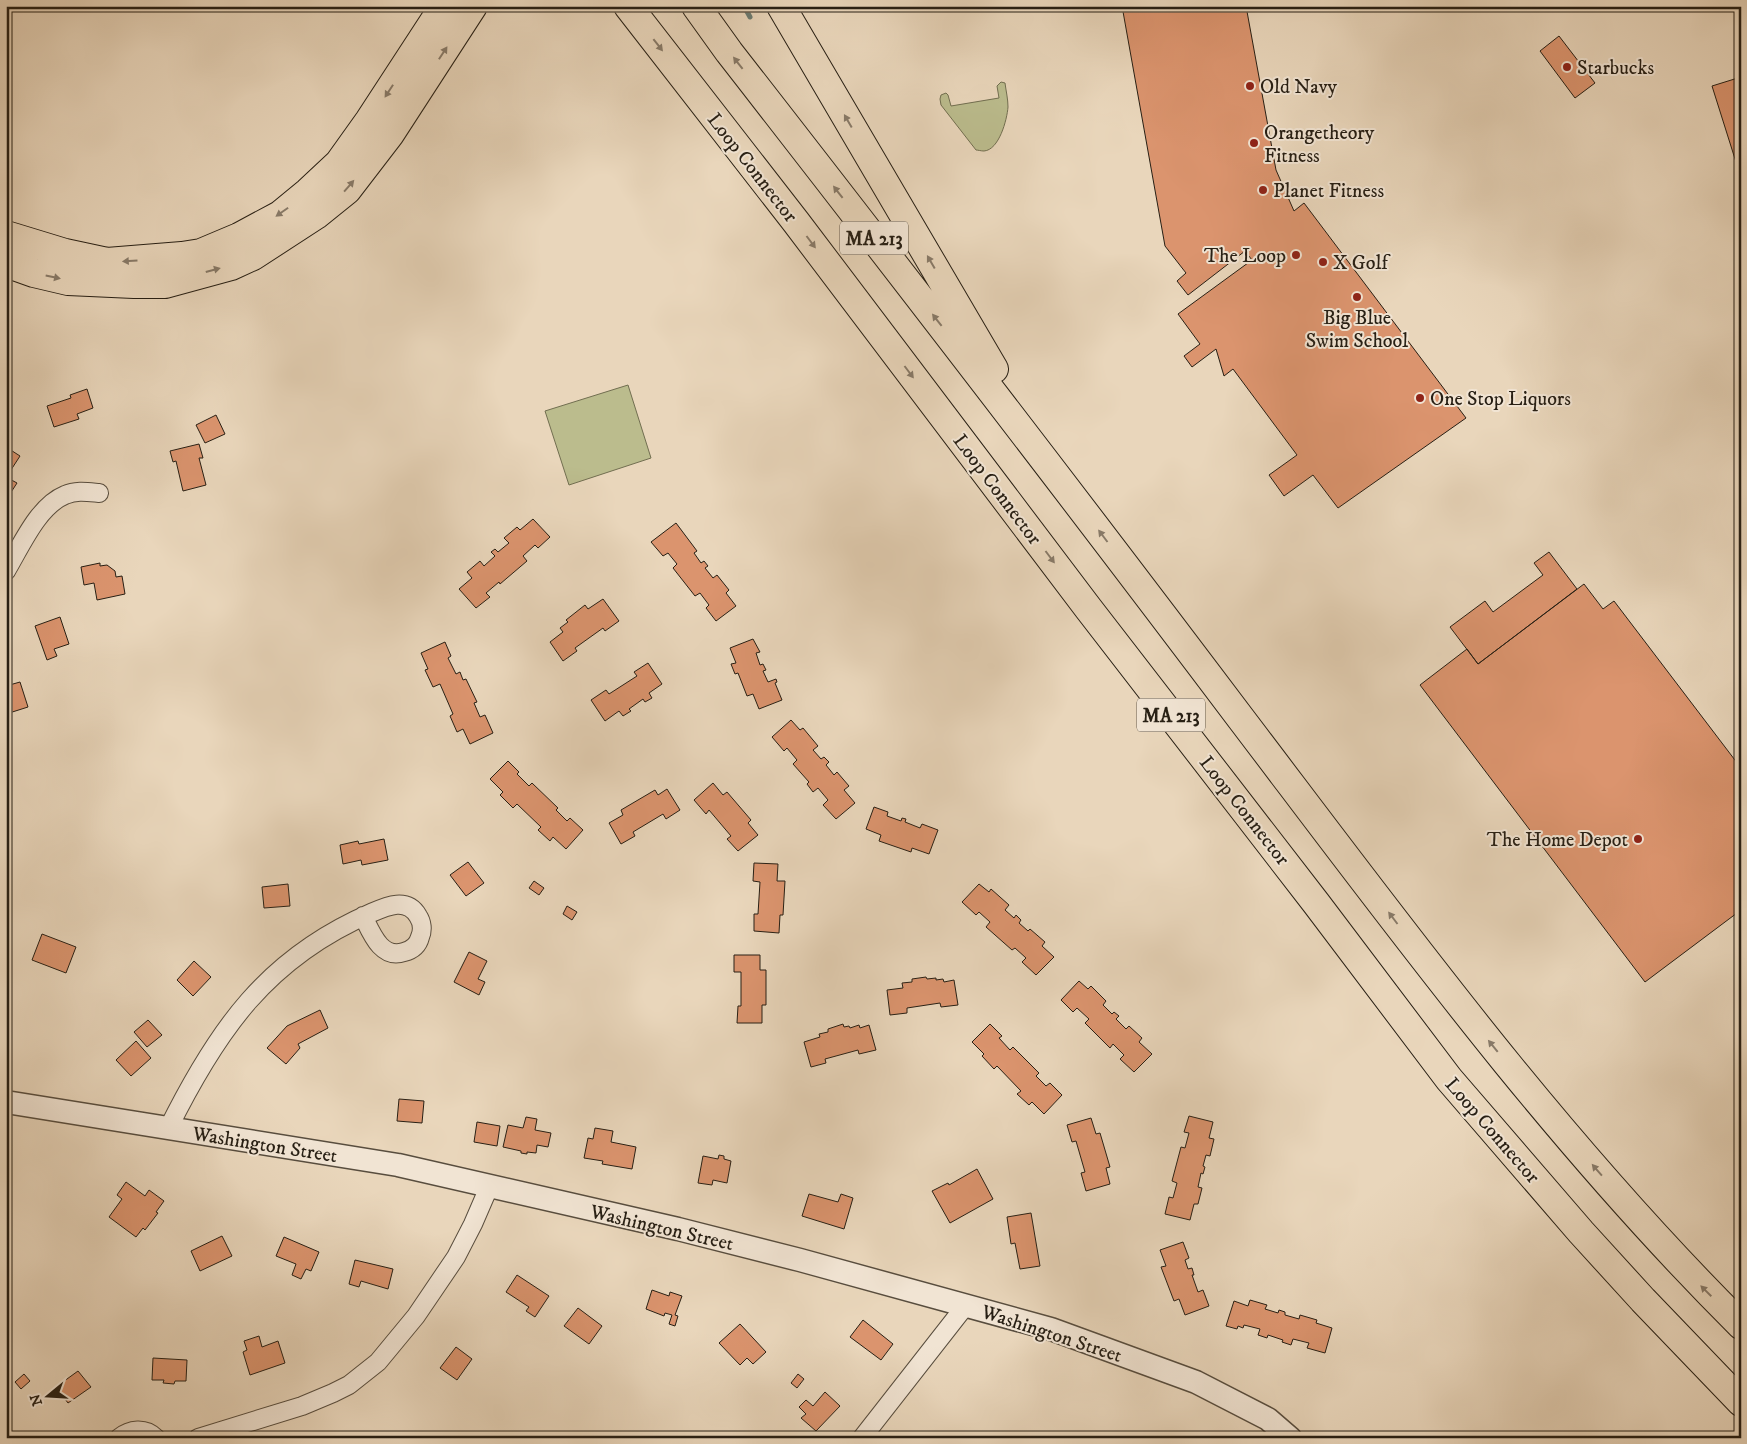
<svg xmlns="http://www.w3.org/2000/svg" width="1747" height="1444" viewBox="0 0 1747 1444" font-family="'IM FELL DW Pica',serif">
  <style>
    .green { fill: #bbbc8d; stroke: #716e50 }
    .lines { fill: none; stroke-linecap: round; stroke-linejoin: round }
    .stream { stroke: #6a7b72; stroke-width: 5 }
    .building { fill: #db946e; stroke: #271f14 }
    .minor-casing { stroke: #584d3e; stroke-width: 20 }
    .tertiary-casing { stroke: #584d3e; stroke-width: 25 }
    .motorway-casing { stroke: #271f14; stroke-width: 30 }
    .minor { stroke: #f1e4d3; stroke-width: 18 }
    .tertiary { stroke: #f1e4d3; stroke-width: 22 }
    .motorway { stroke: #e9d6bb; stroke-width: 28 }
    .oneway { fill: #887a68 }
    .poi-dot { fill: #8f2418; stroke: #f1e4d3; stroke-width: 2 }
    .labels { text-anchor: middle; stroke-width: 4; stroke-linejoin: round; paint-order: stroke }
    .shield { fill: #f1e4d3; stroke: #645a4d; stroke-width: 1 }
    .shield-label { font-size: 19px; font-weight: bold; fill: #271f14 }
    .poi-label { font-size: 20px; fill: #271f14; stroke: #f1e4d3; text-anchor: start }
    .street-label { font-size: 20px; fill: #271f14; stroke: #f1e4d3 }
  </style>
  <rect width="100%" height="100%" fill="#e9d6bb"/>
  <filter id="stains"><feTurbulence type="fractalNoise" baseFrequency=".004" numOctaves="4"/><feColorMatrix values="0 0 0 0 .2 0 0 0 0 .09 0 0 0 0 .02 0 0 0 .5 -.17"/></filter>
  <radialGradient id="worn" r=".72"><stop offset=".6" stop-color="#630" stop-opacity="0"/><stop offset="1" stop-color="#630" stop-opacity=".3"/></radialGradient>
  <path class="green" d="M1001,82L1005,83C1006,91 1008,99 1008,107C1007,120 999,150 984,151C981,151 978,150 976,150L941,105L940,99L941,95L946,93L948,95L951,106L999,98L997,86Z
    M628,385L651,458L569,485L545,411Z"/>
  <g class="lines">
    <path class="stream" d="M744,6L750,17"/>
  </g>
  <path class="building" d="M1122,6H1246L1276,170L1294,211L1304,203L1466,418L1338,508L1313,475L1284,496L1269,475L1297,455L1233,369L1224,376L1216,349L1192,367L1184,356L1200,344L1178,314L1252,260L1245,251L1188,295L1177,281L1186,273L1165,246Z
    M1559,36L1595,83L1575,98L1540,51Z
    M1741,77V178L1712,86Z
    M87,389L93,408L77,414L79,419L54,427L47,406L71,398L70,395Z
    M216,415L225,434L205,443L196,425Z
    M199,444L203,458H199L206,485L183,491L176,461L173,462L170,451Z
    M6,447L20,456L9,473L7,472L6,473Z
    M6,477L17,483L6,500Z
    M533,519L550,537L538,548L535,545L523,556L527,561L500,584L499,582L486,593L490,597L476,608L459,589L472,578L467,572L480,561L484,566L495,556L491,552L495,549L498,552L509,543L504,538L517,527L520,530Z
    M676,523L697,551L694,553L701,563L704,561L708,566L705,568L713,578L717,575L729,590L726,593L736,606L716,621L706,608L709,605L700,593L695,596L673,568L677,564L668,553L663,556L651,542Z
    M1549,552L1577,589L1478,664L1450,627L1485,601L1493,612L1543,575L1534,563Z
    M100,563V566L107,565L115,571L116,577L122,576L125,594L97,600L94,583L84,585L81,567Z
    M1584,584L1603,609L1614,601L1741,768V910L1645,982L1420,685L1467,649L1478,664Z
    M603,599L619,621L605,631L603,628L575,648L577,651L563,661L550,642L563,632L560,628L568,622L566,620L585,605L588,609Z
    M60,617L69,644L54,649L57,656L47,660L35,626Z
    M753,639L760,652L756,653L760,665L763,664L766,670L763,671L768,682L776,679L777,682L775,683L782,700L759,709L753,694L747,696L738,673L735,674L731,664L736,663L730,648Z
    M445,642L451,656L448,658L456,674L460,672L463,680L466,679L477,702L474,703L480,717L485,715L493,733L470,744L463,729L457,732L450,716L453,714L440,684L433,687L425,670L428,669L421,653Z
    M648,663L662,684L649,693L652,698L645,702L643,699L629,709L631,711L623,716L619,711L605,721L591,700L606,690L609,694L637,676L634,672Z
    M20,682L28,707L6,714V686Z
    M791,720L800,730L803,728L818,746L813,750L821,759L824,757L829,762L826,765L834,775L837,772L849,786L844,790L855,803L836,819L823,805L828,800L818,788L813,792L807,784L809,782L793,764L797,760L787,748L784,751L772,737Z
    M508,761L519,772L517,774L529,786L532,783L558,808L556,810L567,821L570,818L583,830L566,849L553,837L550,841L538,830L541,827L517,804L513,808L500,795L503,792L490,779Z
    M713,783L723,795L727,792L751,820L748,823L758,835L738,851L727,839L731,836L709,810L706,814L694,800Z
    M667,789L680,810L666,819L663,814L633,832L635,836L621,844L609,823L623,815L621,810L655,790L658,795Z
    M874,807L888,812L887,816L901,821L902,818L906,819L905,822L920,828L922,824L938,830L929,854L912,848L911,852L879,841L881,835L866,829Z
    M384,839L388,860L362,865L361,860L343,864L340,845L358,841L359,844Z
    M468,862L484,883L466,896L450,875Z
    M754,863L778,864L777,881H785L783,915H780L779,933L754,931V914H758L760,882L753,881Z
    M534,881L544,888L539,895L529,888Z
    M288,884L290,906L264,908L262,887Z
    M979,884L989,892L991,889L1009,905L1005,910L1014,918L1016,915L1021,920L1019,923L1028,931L1030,929L1045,942L1042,946L1054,957L1036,975L1022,962L1026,958L1015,948L1012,950L986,927L990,922L979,912L976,915L962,902Z
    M567,906L577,912L572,920L563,914Z
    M42,934L76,947L66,973L32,960Z
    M469,952L487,961L478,979L485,982L479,995L454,982Z
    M734,955H760V970H766V1005H762V1023H737L738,1006H741V972H734Z
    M194,961L211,977L193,996L177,980Z
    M926,977L927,979L936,978V980L943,979L944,982L954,980L958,1005L941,1007L940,1003L907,1008V1013L890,1015L887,990L903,988L902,983L912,982V979Z
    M1079,981L1088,989L1091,986L1106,1001L1103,1005L1112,1014L1114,1012L1119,1016L1116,1019L1126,1029L1129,1026L1142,1038L1139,1042L1152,1054L1134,1072L1120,1059L1124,1055L1113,1044L1110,1048L1085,1023L1089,1019L1077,1008L1073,1012L1061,1000Z
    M320,1010L328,1028L298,1044L300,1048L286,1064L267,1048L287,1026Z
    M148,1020L162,1035L147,1047L134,1032Z
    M843,1024L844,1027L849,1026L850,1028L859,1025L860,1028L869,1025L876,1050L859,1054L858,1050L825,1059L826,1063L811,1067L804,1042L820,1037L819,1034L828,1032V1029Z
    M990,1024L1002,1036L999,1038L1010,1050L1013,1047L1039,1073L1036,1076L1046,1086L1050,1083L1062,1095L1044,1114L1032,1102L1029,1105L1017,1094L1021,1091L997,1066L994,1069L982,1056L984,1054L972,1042Z
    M136,1041L151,1058L131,1076L116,1060Z
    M399,1099L424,1101L422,1123L397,1121Z
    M1189,1116L1213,1122L1209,1138L1214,1139L1210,1156L1206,1155L1203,1166L1205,1167L1203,1174L1201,1173L1198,1187L1202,1188L1198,1204H1194L1190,1220L1165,1214L1169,1197L1173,1198L1177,1183L1172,1181L1181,1147L1185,1148L1189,1133L1184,1132Z
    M526,1117L537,1119L535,1130L551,1133L548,1147L537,1145L536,1153L527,1152V1154L521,1153V1151L503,1147L508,1125L523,1128Z
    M1091,1118L1096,1134L1100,1133L1110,1167L1106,1168L1110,1184L1086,1191L1081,1173L1085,1172L1076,1141L1072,1142L1067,1125Z
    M477,1122L500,1126L497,1146L474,1142Z
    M595,1128L613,1131L611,1142L636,1147L632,1169L602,1164L603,1161L584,1158L588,1138L593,1139Z
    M719,1155L724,1156V1159L731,1161L727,1183L713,1180L712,1185L698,1183L703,1156L718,1159Z
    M977,1169L993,1199L950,1223L932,1191L948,1183L949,1185Z
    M126,1182L145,1196L149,1190L164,1201L156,1212L158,1213L145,1230L143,1228L136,1237L109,1217L122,1199L117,1195Z
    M809,1194L838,1202L841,1194L853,1198L844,1229L802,1216Z
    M1031,1213L1040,1266L1020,1269L1015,1243L1011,1244L1007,1217Z
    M222,1236L232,1256L200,1271L191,1251Z
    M284,1237L319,1252L311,1271L306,1269L301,1279L292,1275L296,1264L276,1256Z
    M1183,1242L1189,1258L1185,1260L1188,1269L1192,1268L1194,1275H1192L1198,1292L1203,1290L1209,1306L1185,1315L1179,1299L1174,1301L1161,1267L1166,1266L1160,1250Z
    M355,1260L393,1269L388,1289L361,1281L359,1287L349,1284Z
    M517,1275L549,1296L535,1317L526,1311L529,1307L506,1292Z
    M652,1290L669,1296L670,1292L682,1296L675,1315L678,1316L675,1326L669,1324L672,1315L665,1313L664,1316L646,1309Z
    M1250,1300L1267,1305L1265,1309L1278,1313L1279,1310L1285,1312V1315L1299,1319L1300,1315L1317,1320L1316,1323L1332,1328L1325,1353L1307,1348L1309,1343L1293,1339L1291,1345L1282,1342L1283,1340L1268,1335L1267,1338L1258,1335L1260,1329L1244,1325L1243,1328L1238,1326L1237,1329L1226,1326L1234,1301L1248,1306Z
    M578,1308L602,1326L589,1344L564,1326Z
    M863,1320L893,1344L881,1360L850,1337Z
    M740,1324L766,1352L753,1364L747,1358L740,1365L719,1343Z
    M259,1336L262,1347L278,1341L285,1363L250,1375L243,1352L247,1350L244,1341Z
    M456,1347L472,1359L457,1380L440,1368Z
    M153,1358L187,1360L186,1381H175L174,1384L163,1383L164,1380H152Z
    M78,1371L91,1387L68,1403L56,1387Z
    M24,1374L30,1381L21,1389L15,1382Z
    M798,1374L804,1379L797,1388L791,1383Z
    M825,1392L840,1406L816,1431L801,1418L806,1414L799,1407L806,1400L813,1406Z"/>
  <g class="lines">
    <g class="minor-casing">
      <path id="minor" d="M6,571C21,546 38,506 65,495C76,490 88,492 99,493
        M168,1129C217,1030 267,958 371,913C387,906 407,897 418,916C422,922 423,930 420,937C418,945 412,950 404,952C381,960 371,932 363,916
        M119,1438C130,1429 145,1427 156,1438
        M198,1438L302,1406L333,1393L349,1385L378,1362L416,1316L456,1257L473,1224L489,1187
        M862,1438L966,1305"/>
    </g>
    <g class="tertiary-casing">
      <path id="tertiary" d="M6,1102L398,1165L678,1229L800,1260L1051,1329L1196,1382L1268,1419L1290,1438"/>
    </g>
    <g class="motorway-casing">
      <path id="motorway" d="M628,6L796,222L1088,608L1316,903L1449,1079L1581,1232L1643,1300L1741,1402
        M696,6L729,52C902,274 1073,496 1242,720C1400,928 1555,1140 1741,1325
        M781,6L994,369
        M6,235L65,253L107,262L182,256L201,253L239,237L280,215L308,192L339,163L369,121L444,6
        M6,263L34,273L68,281L134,284H165L231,266L253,256L316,215L347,190L390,134L473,6"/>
    </g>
    <use href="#minor" class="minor"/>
    <use href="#tertiary" class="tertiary"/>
    <use href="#motorway" class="motorway"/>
  </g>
  <defs><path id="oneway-solid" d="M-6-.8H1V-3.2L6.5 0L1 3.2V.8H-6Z" transform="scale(1.25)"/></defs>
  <g class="oneway">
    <use href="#oneway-solid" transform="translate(658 45) rotate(52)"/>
    <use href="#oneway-solid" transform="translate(443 53) rotate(-57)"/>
    <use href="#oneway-solid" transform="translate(738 63) rotate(-128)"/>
    <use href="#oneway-solid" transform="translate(389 91) rotate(123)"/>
    <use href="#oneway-solid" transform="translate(848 121) rotate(-120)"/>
    <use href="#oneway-solid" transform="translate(349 186) rotate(-49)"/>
    <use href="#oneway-solid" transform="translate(838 192) rotate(-128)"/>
    <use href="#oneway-solid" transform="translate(282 212) rotate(145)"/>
    <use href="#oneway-solid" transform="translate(811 242) rotate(53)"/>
    <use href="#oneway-solid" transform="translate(130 261) rotate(177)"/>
    <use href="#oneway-solid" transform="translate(931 262) rotate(-120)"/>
    <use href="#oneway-solid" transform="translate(213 270) rotate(-15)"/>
    <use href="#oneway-solid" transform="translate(53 277) rotate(12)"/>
    <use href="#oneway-solid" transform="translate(937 320) rotate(-128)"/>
    <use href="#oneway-solid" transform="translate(909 372) rotate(53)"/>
    <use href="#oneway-solid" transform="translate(1103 536) rotate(-127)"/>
    <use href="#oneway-solid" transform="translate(1050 557) rotate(53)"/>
    <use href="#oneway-solid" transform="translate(1393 918) rotate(-127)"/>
    <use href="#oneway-solid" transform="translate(1493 1046) rotate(-129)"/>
    <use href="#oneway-solid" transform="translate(1597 1170) rotate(-131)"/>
    <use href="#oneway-solid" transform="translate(1706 1291) rotate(-135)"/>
  </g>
  <g class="poi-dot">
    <circle cx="1567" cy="67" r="5"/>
    <circle cx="1250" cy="86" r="5"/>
    <circle cx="1254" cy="143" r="5"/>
    <circle cx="1263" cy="190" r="5"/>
    <circle cx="1296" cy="255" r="5"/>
    <circle cx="1323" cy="262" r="5"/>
    <circle cx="1357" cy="297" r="5"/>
    <circle cx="1420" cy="398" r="5"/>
    <circle cx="1638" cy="839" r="5"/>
  </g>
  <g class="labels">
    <g class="shield">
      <rect x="840" y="221.5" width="68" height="33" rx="4"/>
      <rect x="1137" y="698.5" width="68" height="33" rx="4"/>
    </g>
    <g class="shield-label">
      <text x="874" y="245">MA 213</text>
      <text x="1171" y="722">MA 213</text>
    </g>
    <g class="poi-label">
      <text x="1577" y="74">Starbucks</text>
      <text x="1260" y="93">Old Navy</text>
      <text x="1264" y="139">Orangetheory<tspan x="1264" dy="23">Fitness</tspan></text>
      <text x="1273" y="197">Planet Fitness</text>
      <text x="1286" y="262" text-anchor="end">The Loop</text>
      <text x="1333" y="269">X Golf</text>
      <text x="1357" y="324" text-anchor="middle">Big Blue<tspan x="1357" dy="23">Swim School</tspan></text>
      <text x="1430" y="405">One Stop Liquors</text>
      <text x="1628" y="846" text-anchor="end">The Home Depot</text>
    </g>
    <g class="street-label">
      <text transform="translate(753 167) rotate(52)" y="7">Loop Connector</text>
      <text transform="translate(998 489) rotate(53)" y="7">Loop Connector</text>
      <text transform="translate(1245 810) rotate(52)" y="7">Loop Connector</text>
      <text transform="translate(1493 1130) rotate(49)" y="7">Loop Connector</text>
      <text transform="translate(265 1144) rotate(9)" y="7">Washington Street</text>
      <text transform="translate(662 1227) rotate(13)" y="7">Washington Street</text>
      <text transform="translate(1052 1333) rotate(18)" y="7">Washington Street</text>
    </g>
  </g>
  <rect width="1747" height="1444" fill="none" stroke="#e9d6bb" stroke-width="25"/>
  <rect x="8" y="8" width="1732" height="1429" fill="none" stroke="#271f14" stroke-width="2.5"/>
  <rect x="12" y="12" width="1722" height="1419" fill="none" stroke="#271f14"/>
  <g transform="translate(48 1396) rotate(252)" stroke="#f1e4d3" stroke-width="4" paint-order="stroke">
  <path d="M0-4L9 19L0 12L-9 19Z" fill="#271f14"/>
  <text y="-8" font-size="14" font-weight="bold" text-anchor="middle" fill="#271f14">N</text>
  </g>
  <rect width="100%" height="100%" filter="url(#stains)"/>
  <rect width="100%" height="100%" fill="url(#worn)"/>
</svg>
